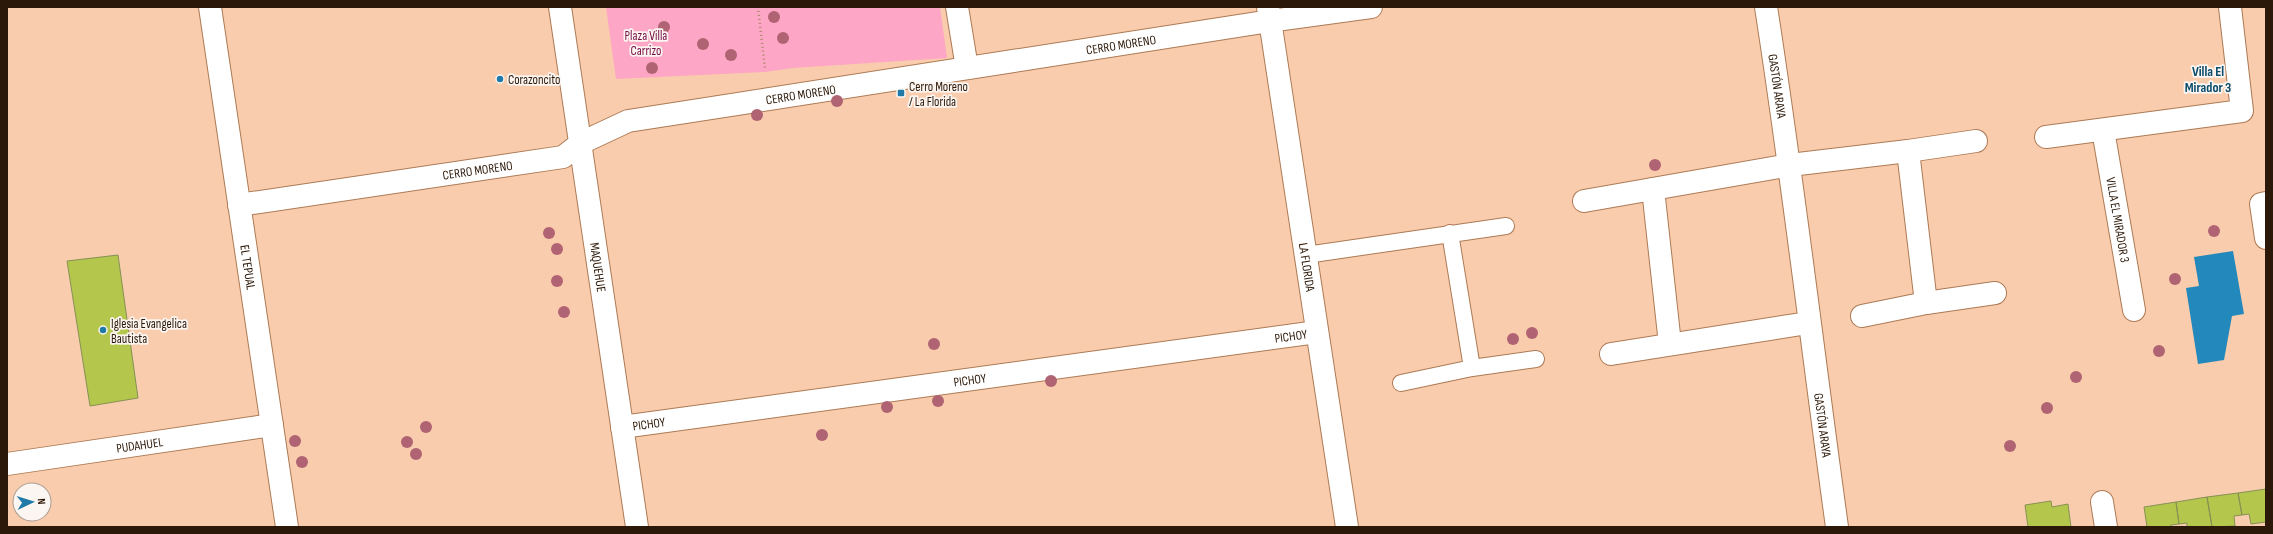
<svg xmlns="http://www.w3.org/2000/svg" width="2273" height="534" viewBox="0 0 2273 534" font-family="'Sofia Sans Condensed',sans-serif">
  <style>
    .green { fill: #fea6c5 }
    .water { fill: #2388bc }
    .building { fill: #b4c64b; stroke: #869155 }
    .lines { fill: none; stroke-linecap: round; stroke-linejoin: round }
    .service-casing { stroke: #ad7a54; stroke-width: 18 }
    .minor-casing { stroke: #ad7a54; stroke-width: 24 }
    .path { stroke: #ac886f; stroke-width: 2.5; stroke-dasharray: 1 3; stroke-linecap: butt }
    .service { stroke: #fff; stroke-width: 16 }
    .minor { stroke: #fff; stroke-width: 22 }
    .tree { fill: #b06372 }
    .poi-dot { fill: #207aa8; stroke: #fcf6f2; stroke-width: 1.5 }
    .labels { text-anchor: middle; stroke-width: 3.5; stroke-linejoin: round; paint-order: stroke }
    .park-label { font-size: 13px; fill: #750d42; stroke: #fcf6f2 }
    .street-label { font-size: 13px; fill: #2c1808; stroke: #fcf6f2 }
    .poi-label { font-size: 13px; fill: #2c1808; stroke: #fcf6f2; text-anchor: start }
    .neighbourhood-label { font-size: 14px; font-weight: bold; fill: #0b4b6b; stroke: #fcf6f2 }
  </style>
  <rect width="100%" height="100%" fill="#f9ccad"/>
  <path class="green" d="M606,7H940L947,58L793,68L765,72L616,79Z"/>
  <path class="water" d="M2233,251L2244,314L2232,316L2224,360L2198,364L2186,288L2199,286L2194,257Z"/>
  <path class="building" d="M118,255L138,398L90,406L67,261Z
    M2266,489V522L2251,524L2249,514L2242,515L2238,493Z
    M2238,493L2242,515L2234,516L2235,526L2212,527L2207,497Z
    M2207,497L2212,527H2187V523L2179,524L2176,502Z
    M2051,501L2052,507L2068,504L2071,527H2028L2025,505Z
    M2176,502L2179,524L2171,525V527H2147L2144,507Z"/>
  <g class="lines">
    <g class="service-casing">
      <path id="service" d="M1450,233L1472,368
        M1306,255L1506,226
        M1401,383L1472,368L1536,359"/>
    </g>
    <g class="minor-casing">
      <g id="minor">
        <path id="s1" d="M210,7L287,527"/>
        <path id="s2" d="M560,7L637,527"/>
        <path d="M957,7L967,68"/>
        <path id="s3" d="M1268,7L1347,527"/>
        <path id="s4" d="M1766,7C1793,180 1813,354 1837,527"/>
        <path id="s5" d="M2103,130L2134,310"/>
        <path d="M2046,137L2242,111L2230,7"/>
        <path d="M1908,151L1926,303"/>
        <path d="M1653,189L1670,344"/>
        <path d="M1584,201L1790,165L1908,151L1976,141"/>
        <path d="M2266,203L2261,204L2266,238"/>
        <path id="s6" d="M239,205L563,157L581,143L628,121L1270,21L1371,7"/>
        <path d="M1862,316L1926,303L1995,293"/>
        <path d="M1611,354L1808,323"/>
        <path id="s7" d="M622,427L1317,332"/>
        <path id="s8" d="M7,464L272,425"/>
        <path d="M2102,502L2106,527"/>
      </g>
    </g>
    <path class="path" d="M758,7L765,69"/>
    <use href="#service" class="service"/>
    <use href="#minor" class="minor"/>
  </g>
  <g class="tree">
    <circle cx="774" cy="17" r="6"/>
    <circle cx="664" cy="27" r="6"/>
    <circle cx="783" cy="38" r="6"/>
    <circle cx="703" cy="44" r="6"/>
    <circle cx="731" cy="55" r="6"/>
    <circle cx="652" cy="68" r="6"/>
    <circle cx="837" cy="101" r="6"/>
    <circle cx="757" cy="115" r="6"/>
    <circle cx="1655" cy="165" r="6"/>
    <circle cx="2214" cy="231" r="6"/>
    <circle cx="549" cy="233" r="6"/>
    <circle cx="557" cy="249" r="6"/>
    <circle cx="2175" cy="279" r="6"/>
    <circle cx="557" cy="281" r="6"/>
    <circle cx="564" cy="312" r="6"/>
    <circle cx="1532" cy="333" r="6"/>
    <circle cx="1513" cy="339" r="6"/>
    <circle cx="934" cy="344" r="6"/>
    <circle cx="2159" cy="351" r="6"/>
    <circle cx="2076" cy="377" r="6"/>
    <circle cx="1051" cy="381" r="6"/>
    <circle cx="938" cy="401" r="6"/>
    <circle cx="887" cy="407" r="6"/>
    <circle cx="2047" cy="408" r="6"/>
    <circle cx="426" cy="427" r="6"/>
    <circle cx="822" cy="435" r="6"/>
    <circle cx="295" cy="441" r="6"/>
    <circle cx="407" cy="442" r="6"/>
    <circle cx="2010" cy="446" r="6"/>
    <circle cx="416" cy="454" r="6"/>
    <circle cx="302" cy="462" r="6"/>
  </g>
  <g class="poi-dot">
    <circle cx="500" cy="79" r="4"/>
    <rect x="897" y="89" width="8" height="8" rx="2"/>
    <circle cx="103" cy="330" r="4"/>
  </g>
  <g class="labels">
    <g class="park-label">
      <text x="646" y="40">Plaza Villa<tspan x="646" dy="15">Carrizo</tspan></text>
    </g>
    <g class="street-label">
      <text dy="5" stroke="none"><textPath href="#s6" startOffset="901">CERRO MORENO</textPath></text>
      <text dy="5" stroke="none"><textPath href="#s4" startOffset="80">GASTÓN ARAYA</textPath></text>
      <text dy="5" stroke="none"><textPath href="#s6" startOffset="577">CERRO MORENO</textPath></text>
      <text dy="5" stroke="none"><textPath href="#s6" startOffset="241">CERRO MORENO</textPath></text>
      <text dy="5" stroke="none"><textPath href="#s5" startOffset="91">VILLA EL MIRADOR 3</textPath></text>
      <text dy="5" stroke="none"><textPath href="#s1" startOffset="263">EL TEPUAL</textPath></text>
      <text dy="5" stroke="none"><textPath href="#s2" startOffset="263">MAQUEHUE</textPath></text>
      <text dy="5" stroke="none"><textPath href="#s3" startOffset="263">LA FLORIDA</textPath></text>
      <text dy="5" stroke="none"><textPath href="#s7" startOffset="675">PICHOY</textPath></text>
      <text dy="5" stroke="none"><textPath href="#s7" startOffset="351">PICHOY</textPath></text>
      <text dy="5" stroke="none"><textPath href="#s7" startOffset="27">PICHOY</textPath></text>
      <text dy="5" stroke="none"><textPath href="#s4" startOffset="422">GASTÓN ARAYA</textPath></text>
      <text dy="5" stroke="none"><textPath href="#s8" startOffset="134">PUDAHUEL</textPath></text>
    </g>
    <g class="poi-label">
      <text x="508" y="84">Corazoncito</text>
      <text x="909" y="91">Cerro Moreno<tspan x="909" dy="15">/ La Florida</tspan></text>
      <text x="111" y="328">Iglesia Evangelica<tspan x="111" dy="15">Bautista</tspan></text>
    </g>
    <g class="neighbourhood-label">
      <text x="2208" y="76">Villa El<tspan x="2208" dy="16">Mirador 3</tspan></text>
    </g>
  </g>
  <rect width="2273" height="534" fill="none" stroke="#2c1808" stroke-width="16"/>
  <g transform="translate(32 502) rotate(86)"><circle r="19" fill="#fcf6f2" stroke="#a99d94"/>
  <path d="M0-3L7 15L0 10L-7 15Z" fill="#207aa8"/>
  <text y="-6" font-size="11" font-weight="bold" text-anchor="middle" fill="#2c1808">N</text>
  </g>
</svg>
